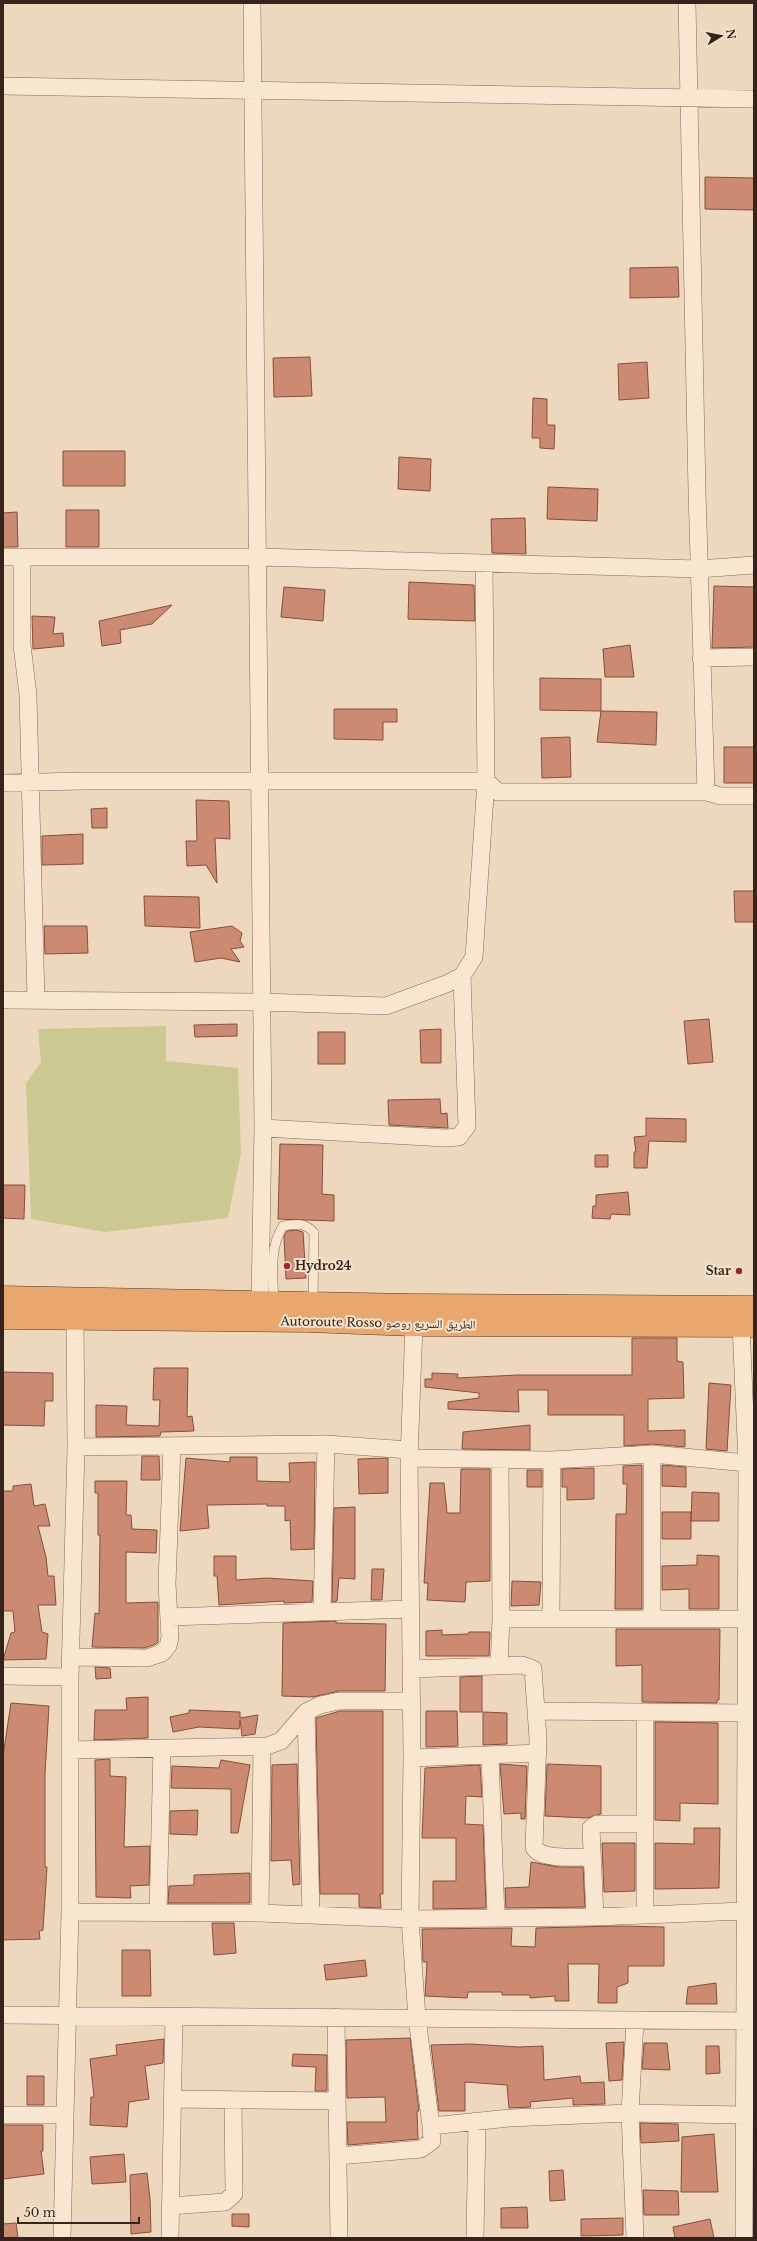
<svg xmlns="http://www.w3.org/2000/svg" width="757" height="2241" viewBox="0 0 757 2241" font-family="'Libre Baskerville','Noto Naskh Arabic',serif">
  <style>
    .green { fill: #cbc991 }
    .building { fill: #cc8a72; stroke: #854e3c }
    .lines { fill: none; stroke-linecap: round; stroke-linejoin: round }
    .service-casing { stroke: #856856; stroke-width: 10 }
    .minor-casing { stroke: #856856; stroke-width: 18 }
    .trunk-casing { stroke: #53372b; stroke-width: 23 }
    .service { stroke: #f9e6d0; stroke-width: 9 }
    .minor { stroke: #f9e6d0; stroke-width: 17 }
    .trunk { stroke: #e8a76f; stroke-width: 22 }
    .poi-dot { fill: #952638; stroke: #f5e3cd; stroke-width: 1.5 }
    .labels { text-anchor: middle; stroke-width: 4; stroke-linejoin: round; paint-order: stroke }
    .poi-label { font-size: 12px; font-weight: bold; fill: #35241b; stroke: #f5e3cd; text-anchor: start }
    .street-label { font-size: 12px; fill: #35241b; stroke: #f5e3cd }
  </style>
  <rect width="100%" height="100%" fill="#eed8bd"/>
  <path class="green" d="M166,1026V1061L238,1068L241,1154L228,1218L105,1232L31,1219L26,1083L41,1062L38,1029Z"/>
  <path class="building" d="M705,177L754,178V210L705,209Z
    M678,267L679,297L630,298V268Z
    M310,357L312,396L274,397L273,358Z
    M647,362L649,398L619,400L618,364Z
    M533,398L547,399V425H555L554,449L540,448V438H532Z
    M63,451H125V486H63Z
    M399,457L431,459L430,491L398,489Z
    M548,487L598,489L597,521L547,519Z
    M66,510H99V547H66Z
    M17,512L18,547H3V513Z
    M525,518L526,554L492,553L491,519Z
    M409,582L474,585L475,621L408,619Z
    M714,586L754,587V647L712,648Z
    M284,587L325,590L323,621L281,617Z
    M172,605L152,624L120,630L121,643L102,646L99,621Z
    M32,616L55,617L53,634L63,633L64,646L33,649Z
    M630,645L634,677H605L603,649Z
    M540,678L601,679V711L540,710Z
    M334,709H397V722H383V740L334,739Z
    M601,711L657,712L656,745L597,742Z
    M570,737L571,777L542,778L541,738Z
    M724,747H754V783H724Z
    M196,800L229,801L230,839L215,838L217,883L206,865L187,866L186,841H197Z
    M107,808V828H92L91,809Z
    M83,834V864L42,865V836Z
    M734,891H754V922H735Z
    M144,896L199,897L200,928L145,926Z
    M44,926H87L88,953L45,954Z
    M232,926L242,933L240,941L244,947L231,949L240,962L221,958L195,962L190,932Z
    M709,1019L713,1062L688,1064L684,1021Z
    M237,1024V1036L195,1037L194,1025Z
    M441,1029V1063H421L420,1030Z
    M318,1032H345V1064H318Z
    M440,1099L441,1114L447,1113L448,1128L389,1125L388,1100Z
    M646,1118L686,1119V1142L649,1141L647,1168H634V1152H636L634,1137L646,1136Z
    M280,1144L323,1145L322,1194L334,1195V1221L278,1219Z
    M595,1155H608V1167H595Z
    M3,1185H25L24,1219L3,1218Z
    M628,1192L630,1215L611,1214L610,1219L592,1218L593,1206H596V1195Z
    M296,1230L303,1232L306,1278L286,1279L284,1236L287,1231Z
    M632,1338H677V1361L683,1362L684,1398L648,1399V1431L685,1430V1447L653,1444L624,1446V1415H548V1390H518L519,1412L448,1409V1402L479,1398V1393L425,1387V1379H432V1373L458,1374L457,1378L518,1375H632Z
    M154,1368H188L187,1417L192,1416L194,1431L161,1432L160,1436L96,1437V1405L127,1406L126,1425L159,1426L160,1400H153Z
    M3,1372L53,1373V1401H45L44,1426L3,1425Z
    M709,1383L731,1385L727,1451L706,1449Z
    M530,1425V1450L462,1449L463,1432Z
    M142,1456H159L160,1480H141Z
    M230,1457H257V1481L290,1482L289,1463L315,1462L314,1549L291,1550L290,1520L285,1521V1506H267V1504L207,1505L209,1528L180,1531L186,1458L230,1462Z
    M388,1458V1493L359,1494L358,1459Z
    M642,1465V1609H615L616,1514H626L627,1484H623V1466Z
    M662,1465L686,1467V1487L662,1486Z
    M594,1468V1499L567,1500V1487H562V1469Z
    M461,1469H490V1581L466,1582L465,1602L427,1600L428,1583H424L430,1483H444L447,1513H460Z
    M527,1470H542V1487H527Z
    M95,1481H127L126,1515H131L132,1529L157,1530L156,1553L126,1552V1603L158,1602V1642L156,1644L145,1648L92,1647L95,1613L99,1614L100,1535H98V1493H95Z
    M31,1484L34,1506L45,1504L50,1526H38L46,1557L48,1576H54L56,1605H38L42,1632L48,1634L46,1659L3,1660L11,1633L15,1632L13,1611H3V1491H13V1486Z
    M692,1492L719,1493V1521H691Z
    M355,1507V1579L339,1578L337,1601L332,1602L334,1508Z
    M662,1512H691V1539H662Z
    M697,1555L719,1556V1609H689V1589L662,1590V1566L697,1565Z
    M214,1556H236V1580L267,1578L313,1581L312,1602L284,1603V1601L219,1605L217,1576H214Z
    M372,1569H384L382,1600H371Z
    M512,1581L541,1582L539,1605L511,1606Z
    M336,1621V1623L386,1624L385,1691H339L313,1697L282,1696L283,1623Z
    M616,1629H720L719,1700H717V1703L642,1702V1665L616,1666Z
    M442,1630V1635L468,1634L469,1632H490L489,1656H426V1631Z
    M95,1667L110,1668L111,1678L96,1679Z
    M482,1676V1712H460V1677Z
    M148,1697V1738L94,1740L95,1710H127L126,1698Z
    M11,1703L49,1706L45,1774V1867H47L43,1930L39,1931L40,1939L3,1940V1756Z
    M189,1710L240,1712V1718L258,1715L255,1734L242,1736L240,1720L239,1729L199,1727L173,1732L170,1717L189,1713Z
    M340,1711H383V1894H380L381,1908L359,1907V1894H320L316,1718Z
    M426,1711H457L458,1746L426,1747Z
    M483,1712L507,1713V1744L483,1745Z
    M655,1722L718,1723V1804L680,1803V1821L655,1820Z
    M110,1759V1776L126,1777L124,1847L150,1846L149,1885L130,1886L131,1898L96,1897L95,1760Z
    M221,1760L250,1765L238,1833H231V1789L171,1788L172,1766L219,1768Z
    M297,1764L300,1884L293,1885L291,1860L271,1861L272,1765Z
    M500,1764L527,1766L525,1819H521V1813L504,1814Z
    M547,1764L601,1766V1814L587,1818L545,1816Z
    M480,1765L482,1797L466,1796L465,1824L483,1825L486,1908L433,1909V1881H456V1838H422L425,1768Z
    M198,1810L197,1835L170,1834V1811Z
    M694,1828H720L719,1888L655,1889V1843L694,1844Z
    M602,1843H635V1891L604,1892Z
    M531,1862L558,1867H583L585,1907L506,1908L505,1888L529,1887Z
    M250,1873V1903H168L169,1886L194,1885V1875Z
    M212,1923H234L236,1953L214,1955Z
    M619,1926L664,1927V1966H628V1983L617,1987V2003H598L599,1964H568L569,2001H555V1996L530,1998V1995H502V1992H468L467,1998L425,1996L427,1962H423L422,1929L512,1928L511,1946L535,1947L536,1928Z
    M122,1950H150L151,1996H122Z
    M365,1960L367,1976L326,1980L324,1965Z
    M716,1983L717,2004H686L688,1987Z
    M410,2038L419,2111H417L418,2139L348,2145L347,2122H386L385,2097L347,2098L346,2040Z
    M164,2039L163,2063L145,2066L149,2099L129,2102L127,2127L90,2125L91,2097H94L90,2059L117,2055L116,2045Z
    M624,2042L622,2080L609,2081L606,2043Z
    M644,2043H667L670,2070L642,2069Z
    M470,2044L519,2047L543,2046L544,2080L580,2076L581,2083L604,2082L605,2104L573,2105V2098L530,2102L531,2107L509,2108L507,2085L465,2082V2111H439L431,2045Z
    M706,2046H719L720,2073L706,2074Z
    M293,2054L327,2055V2091H315L316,2067L292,2066Z
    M27,2076H44V2105H27Z
    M640,2123L678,2124L679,2141L641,2143Z
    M3,2125H43V2151H41L44,2174L3,2179Z
    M714,2134L718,2192H681L682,2137Z
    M124,2154L126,2182L92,2184L90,2157Z
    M563,2170L565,2200L550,2201L549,2171Z
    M147,2173L150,2199L151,2232L131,2234L130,2175Z
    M643,2190L678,2191L679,2215H644Z
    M527,2207L528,2228H501V2208Z
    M232,2214H249V2227L232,2226Z
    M623,2218V2235L581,2236V2219Z
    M710,2219L714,2238H675L673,2227Z
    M16,2223L18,2238H3V2224Z"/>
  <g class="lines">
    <g class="service-casing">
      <path id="service" d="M274,1302C273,1277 269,1247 283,1226C295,1224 306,1222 314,1233L313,1302"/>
    </g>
    <g class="minor-casing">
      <path id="minor" d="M252,3L263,1128L260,1301
        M687,3L697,491L706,792L721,796H754
        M3,86L754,99
        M3,557H257L699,569L754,565
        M22,557V645L28,695L36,999
        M701,658L754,657
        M3,783L81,781H486L498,792H706
        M3,1000L261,1002L386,1006L446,984L462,976L474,957L486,781L484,564
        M263,1128L445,1138L459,1137L467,1126L462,976
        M414,1325L409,1458L412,1758L410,1919L417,2018L431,2126L510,2118L630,2113L745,2115
        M741,1325L747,1463L744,2238
        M76,1447L326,1444L409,1450
        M409,1458L552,1460L652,1454L747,1463
        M322,1612L326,1444
        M169,1617L411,1609
        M501,1619H746
        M551,1619L552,1460
        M652,1619V1454
        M71,1657L147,1658L162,1653L168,1646L170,1637L167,1584L172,1446
        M499,1665L501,1619L500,1460
        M411,1669L522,1665L533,1669L538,1738L534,1847C538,1860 579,1857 591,1857
        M3,1676L70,1677
        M537,1711L746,1713
        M306,1712L311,1915
        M645,1712V1914
        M70,1750L267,1746L281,1741L306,1712L320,1705L339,1701H412
        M490,1755L496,1917
        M412,1758L538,1753
        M70,1912L260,1913L410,1919L595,1917L744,1911
        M158,1913L162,1748
        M260,1913L262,1746
        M595,1917L591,1828L597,1824H644
        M3,2015L754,2021
        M336,2017L339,2238
        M173,2099L337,2101
        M3,2115H65
        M338,2156L421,2149L432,2141L431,2126
        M170,2206L225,2202L234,2194L233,2100
        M62,2238L70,1912V1677L76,1447L75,1318
        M170,2238L174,2016
        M475,2238L477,2122
        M635,2238L630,2113L635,2020"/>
    </g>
    <g class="trunk-casing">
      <path id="trunk" d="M3,1297L414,1305L754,1307
        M3,1318L307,1321L414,1325L754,1326"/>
    </g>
    <use href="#service" class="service"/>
    <use href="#minor" class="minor"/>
    <use href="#trunk" class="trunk"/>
  </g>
  <g class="poi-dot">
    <circle cx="287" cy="1266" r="4"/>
    <circle cx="739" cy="1271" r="4"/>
  </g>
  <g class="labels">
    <g class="poi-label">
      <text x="295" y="1270">Hydro24</text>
      <text x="731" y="1275" text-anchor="end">Star</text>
    </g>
    <g class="street-label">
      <text transform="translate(378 1323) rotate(1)" y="4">Autoroute Rosso الطريق السريع روصو</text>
    </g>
  </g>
  <rect width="757" height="2241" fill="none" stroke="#35241b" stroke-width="8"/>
  <g transform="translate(721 36) rotate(80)" stroke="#f5e3cd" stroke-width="3" paint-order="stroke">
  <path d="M0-3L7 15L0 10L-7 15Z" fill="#35241b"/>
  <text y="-6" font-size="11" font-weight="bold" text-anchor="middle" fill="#35241b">N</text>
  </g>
  <path d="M18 2217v6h121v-6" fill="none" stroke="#35241b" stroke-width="2"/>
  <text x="24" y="2217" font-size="12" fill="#35241b" stroke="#f5e3cd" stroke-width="3" paint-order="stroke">50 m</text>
</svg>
